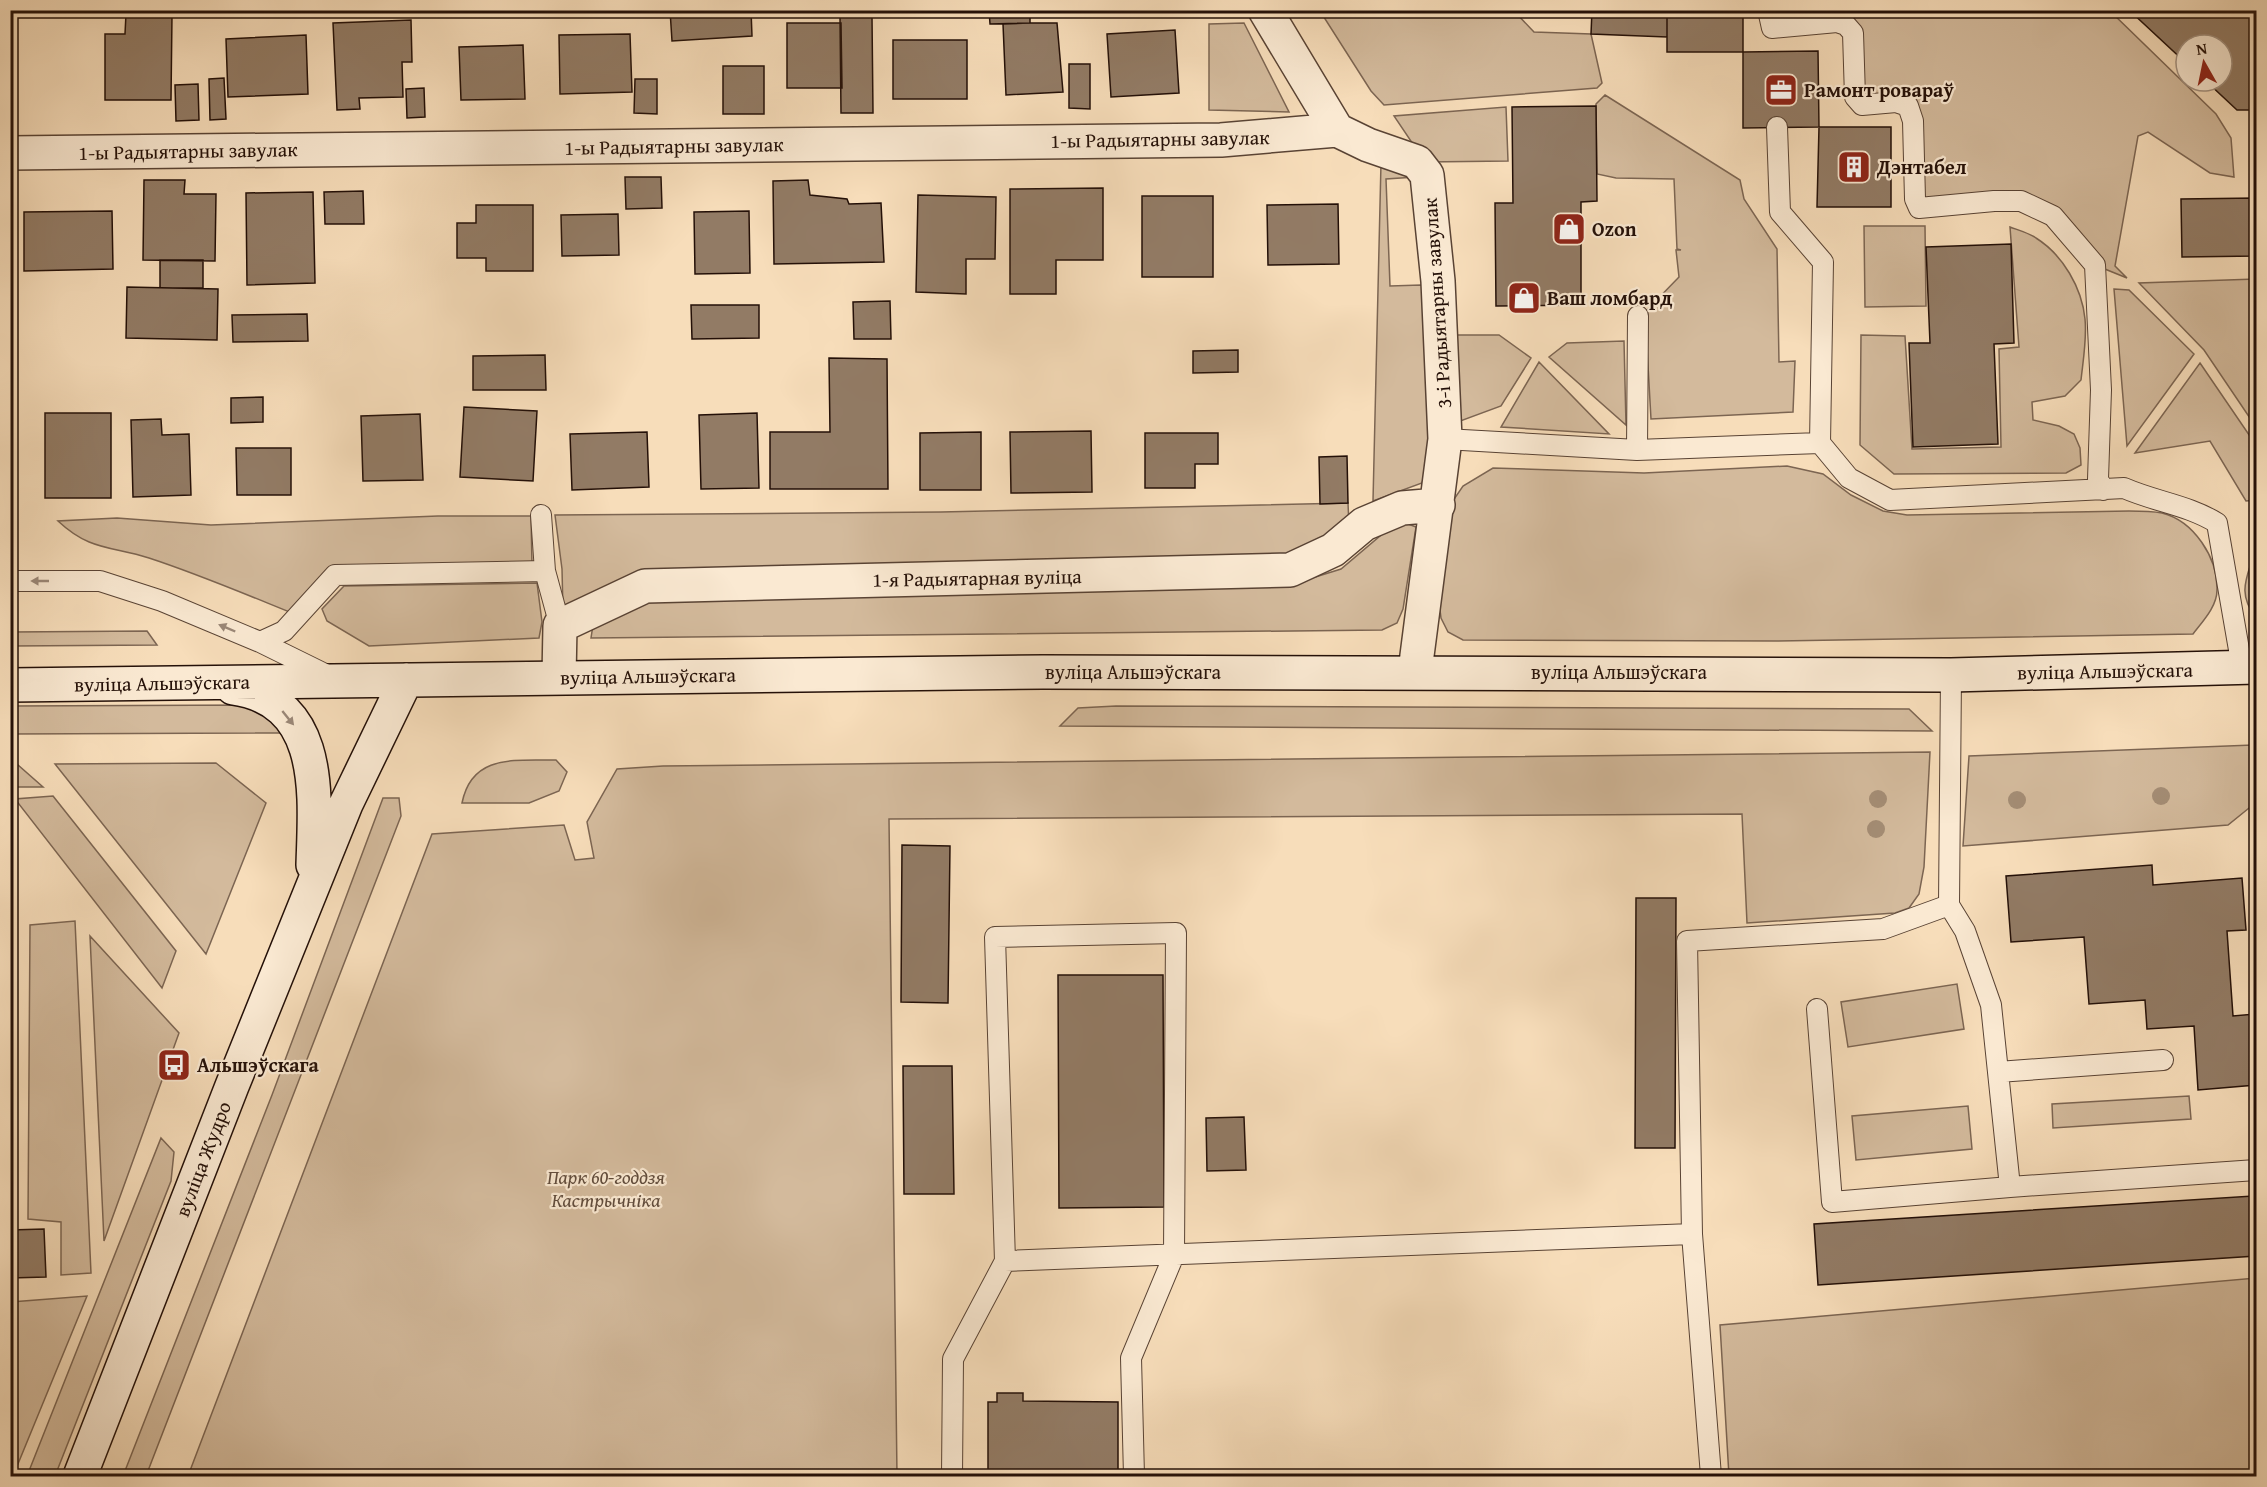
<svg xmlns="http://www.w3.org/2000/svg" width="2267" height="1487" viewBox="0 0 2267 1487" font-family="'Gentium Book Plus',serif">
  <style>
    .green { fill: #d3ba9c; stroke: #7c6552; stroke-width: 1.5 }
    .building { fill: #927b65; stroke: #241008; stroke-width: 1.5 }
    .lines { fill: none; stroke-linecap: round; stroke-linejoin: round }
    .lane-casing { stroke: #594334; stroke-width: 22 }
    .street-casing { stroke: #594334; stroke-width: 36 }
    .secondary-casing { stroke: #241008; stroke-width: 36 }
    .lane { stroke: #fae9d2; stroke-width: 20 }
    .street { stroke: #fae9d2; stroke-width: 33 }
    .secondary { stroke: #fae9d2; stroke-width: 33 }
    .tree { fill: #a48d75 }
    .oneway { fill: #9a8777 }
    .labels { text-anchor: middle; stroke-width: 4.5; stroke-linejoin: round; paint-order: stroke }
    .poi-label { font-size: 20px; font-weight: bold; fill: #241008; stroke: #fae9d2; text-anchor: start }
    .street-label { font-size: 20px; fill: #241008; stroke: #fae9d2 }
    .park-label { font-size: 20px; font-style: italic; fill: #614c3c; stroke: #fae9d2 }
  </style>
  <rect width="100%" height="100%" fill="#f7ddba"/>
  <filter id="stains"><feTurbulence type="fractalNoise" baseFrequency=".00333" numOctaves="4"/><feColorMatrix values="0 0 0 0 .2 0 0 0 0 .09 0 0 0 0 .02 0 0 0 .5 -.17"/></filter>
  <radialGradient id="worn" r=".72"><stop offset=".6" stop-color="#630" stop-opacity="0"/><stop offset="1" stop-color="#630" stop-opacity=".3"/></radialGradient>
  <path class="green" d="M1320,11H1514L1534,32L1591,34L1602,83L1597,88L1384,105L1371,91Z
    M1768,11H2110L2216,114L2231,138L2234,177L2210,173L2148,132L2138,136L2115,266L2127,278L2095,265L2021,201L1919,208L1907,106L1862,105L1852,33L1772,28Z
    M1244,23L1289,112L1209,110V24Z
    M1605,95L1740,180L1744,199L1777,249L1779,362L1795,361L1793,412L1651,419L1645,312L1679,277L1676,250H1681L1677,249L1674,179L1616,178L1597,174L1596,104Z
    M1506,107L1508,161L1425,162L1394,116Z
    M1381,163L1416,177L1386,179L1390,286L1421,285L1428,293L1432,380L1427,468L1422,483L1373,501Z
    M1864,226H1925L1926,306L1865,307Z
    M2010,227C2018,230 2029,233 2036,238C2063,255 2082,288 2085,319C2087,339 2083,361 2081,380L2065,396L2032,402L2033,420L2059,426L2074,434L2080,448L2081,465L2066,473L1894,474L1860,445L1861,335L1905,336L1912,449L2001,447L1999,349L2019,347Z
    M2256,279V427L2204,350L2139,283Z
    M2114,289L2129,290L2194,354L2127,446Z
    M1455,335H1499L1531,358L1501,406L1455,423Z
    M1624,341L1626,425L1549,357L1567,343Z
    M1539,362L1609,434L1501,427Z
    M2200,363L2256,445V500L2246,501L2210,441L2135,453Z
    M1787,466L1823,474L1851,495L1883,511L1907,515L2129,511C2140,511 2151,511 2162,513C2194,521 2218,558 2217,590C2217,607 2202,622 2193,634L1777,641L1463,640L1448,632L1441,618L1439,602L1450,505L1463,486L1493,468L1644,473Z
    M1348,503L1349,526L1298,556L643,571L563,611L562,569L555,515L941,512Z
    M438,516H531L532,565L332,571L292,613C245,594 198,574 149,558C111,546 90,551 58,521L117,518L211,525Z
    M1403,522L1416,527L1403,609L1397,623L1382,630L591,638L593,625L656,598L1296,583L1341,569L1386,531Z
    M2256,546V618C2235,590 2249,576 2256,546Z
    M537,583L542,622L539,638L369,646L327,621L322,609L344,586Z
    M147,631L157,645L11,646V632Z
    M256,705L285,733L11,734L10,706Z
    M1116,706L1909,709L1932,731L1060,726L1078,708Z
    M2253,745L2254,804L2228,825L1963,846L1969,756Z
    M1930,752L1924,867L1919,894L1909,908L1895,913L1747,923L1742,814L889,819L897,1476H188L432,834L564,825L575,860L594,858L587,822L617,769L663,766Z
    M556,760L567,772L559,791L529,803H462C472,753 516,761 556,760Z
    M216,763L266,803L206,954L55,764Z
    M11,765H18L43,787H11Z
    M53,796L176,951L162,988L15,799Z
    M383,798H399L401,816L146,1476H123L272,1095Z
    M75,921L91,1273L61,1275V1222L28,1219L30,925Z
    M90,936L179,1033L104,1241Z
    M1957,984L1964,1029L1848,1047L1841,1002Z
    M2189,1096L2191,1119L2053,1128L2052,1104Z
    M1968,1106L1972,1149L1856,1160L1852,1116Z
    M161,1138L174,1152L171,1181L55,1476H27Z
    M2256,1278V1476H1729L1720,1325Z
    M87,1296L13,1476H11V1302Z"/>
  <path class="building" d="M670,10H751L752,36L672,41Z
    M989,10H1030V23L990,24Z
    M1592,10H1667V37L1591,34Z
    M1667,10H1743V52H1667Z
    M2129,10H2245L2256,21V110H2237L2206,81H2222V45H2186V63Z
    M126,14L172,15L171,100H105V34H125Z
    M840,17H872L873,113H841Z
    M411,20L412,62H402L403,97L359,98L360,109L337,110L333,23Z
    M787,23H841L842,88H787Z
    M1030,23H1057L1063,92L1006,95L1003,24Z
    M1175,30L1179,93L1111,97L1107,34Z
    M630,34L632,92L560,94L559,35Z
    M306,35L308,94L228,97L226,39Z
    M893,40H967V99H893Z
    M523,45L525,99L461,100L459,47Z
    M1818,51L1819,127L1743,128V52Z
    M1069,64H1090V109L1069,108Z
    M723,66H764V114H723Z
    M224,78L226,119L210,120L209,79Z
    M635,79H657V114L634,113Z
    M198,84L199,120L176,121L175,85Z
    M424,88L425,117L407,118L406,89Z
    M1596,106L1597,201L1581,202V305L1496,306L1495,203H1513L1512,107Z
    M1819,127H1891V207H1817Z
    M625,177H661L662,208L626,209Z
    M144,180H185L184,194H216L215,261L143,260Z
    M808,180L810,195L847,199L849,204L881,203L884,262L774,264L773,181Z
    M1103,188V260H1056V294H1010V189Z
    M363,191L364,224H325L324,192Z
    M313,192L315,283L247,285L246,193Z
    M918,195L996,197L995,259H966V294L916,292Z
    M1142,196H1213V277H1142Z
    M2256,198V256L2182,257L2181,199Z
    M1338,204L1339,264L1268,265L1267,205Z
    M476,205H533V271H486V258H457V223H476Z
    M112,211L113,269L24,271V212Z
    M749,211L750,273L695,274L694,212Z
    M618,214L619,255L562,256L561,215Z
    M2011,244L2014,343L1994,344L1998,444L1913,447L1909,343H1930L1926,247Z
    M160,260H203V288H160Z
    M127,287L218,289L217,340L126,338Z
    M890,301L891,339H854L853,302Z
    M691,305H759V338L692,339Z
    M307,314L308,341L233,342L232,315Z
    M1238,350V372L1193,373V351Z
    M545,355L546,390H473V356Z
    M829,358L887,359L888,489H770V432H830Z
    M263,397V422L231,423V398Z
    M464,407L537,411L533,481L460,477Z
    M45,413H111V498H45Z
    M757,413L759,488L701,489L699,415Z
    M420,414L423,480L363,481L361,416Z
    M161,419L162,435L189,434L191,495L133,497L131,420Z
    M1091,431L1092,492L1011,493L1010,432Z
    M647,432L649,487L572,490L570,434Z
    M981,432V490H920V433Z
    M1145,433H1218V464H1195V488H1145Z
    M236,448H291V495H237Z
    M1347,456L1348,503L1320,504L1319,457Z
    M902,845L950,846L948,1003L901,1002Z
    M2152,865L2153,885L2242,878L2246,930L2227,931L2233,1016L2255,1014L2256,1085L2198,1090L2194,1026L2147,1029L2145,1000L2089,1004L2084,937L2011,942L2006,876Z
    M1636,898H1676L1675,1148H1635Z
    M1058,975H1163L1164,1207L1059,1208Z
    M903,1066H952L954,1194H904Z
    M1244,1117L1246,1170L1207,1171L1206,1118Z
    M10,1127L13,1203H10Z
    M2253,1196L2256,1256L1818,1285L1814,1224Z
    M44,1229L46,1277L10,1278V1230Z
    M997,1393H1023V1401L1118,1402V1476H988V1402H997Z"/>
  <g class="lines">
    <g class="lane-casing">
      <path id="lane" d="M1768,10L1772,28L1837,22L1846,25L1853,33L1855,97L1862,105L1896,102L1908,106L1913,121L1915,199L1919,208L1994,201H2021L2053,216L2095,265L2101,390L2098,479L2103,490
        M1777,127L1780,212L1823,262L1820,443
        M1445,439L1637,450L1820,443L1849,478L1890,500L2124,488C2156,502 2188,505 2217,523L2242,667
        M1637,450L1638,316
        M541,515L545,571L560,626
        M10,581H100L162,601L260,642L329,676
        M260,642L284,631L335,575L545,571
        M1949,905L1965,931L1991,1005L2010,1187L2256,1170
        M1817,1009L1832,1202L2010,1187
        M1998,1072L2163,1060
        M1692,1234L1711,1476
        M952,1476L953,1359L1005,1261
        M1134,1476L1131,1358L1174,1255L1176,933L995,937L1005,1261L1692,1234L1687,941L1883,929L1949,905L1951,675"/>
    </g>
    <g class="street-casing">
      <path id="street" d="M1265,10L1337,130L1368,145L1417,162L1427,175L1438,281L1445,439L1415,671
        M10,153L1221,140L1337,130
        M559,677L560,626L645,586L1290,570L1333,550L1364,524L1402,508L1438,505"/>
    </g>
    <g class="secondary-casing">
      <path id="secondary" d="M10,685L1043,672L1951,675L2256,667
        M233,688C325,701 315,796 313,865
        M80,1476L232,1086L346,804L406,680"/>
    </g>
    <use href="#lane" class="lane"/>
    <use href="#street" class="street"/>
    <use href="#secondary" class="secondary"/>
  </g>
  <g class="tree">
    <circle cx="2161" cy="796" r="9"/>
    <circle cx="1878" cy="799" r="9"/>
    <circle cx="2017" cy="800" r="9"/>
    <circle cx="1876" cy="829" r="9"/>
  </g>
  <defs><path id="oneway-solid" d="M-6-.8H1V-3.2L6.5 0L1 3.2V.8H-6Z" transform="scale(1.5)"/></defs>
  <g class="oneway">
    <use href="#oneway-solid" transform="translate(40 581) rotate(-180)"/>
    <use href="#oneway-solid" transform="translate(227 628) rotate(-157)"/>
    <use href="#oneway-solid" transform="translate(288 718) rotate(51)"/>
  </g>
  <defs>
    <g id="office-square" transform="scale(1.725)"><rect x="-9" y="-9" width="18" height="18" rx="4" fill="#8f2418" stroke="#fae9d2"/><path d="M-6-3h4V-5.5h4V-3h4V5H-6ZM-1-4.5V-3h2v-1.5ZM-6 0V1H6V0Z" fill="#fff"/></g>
    <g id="building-square" transform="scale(1.725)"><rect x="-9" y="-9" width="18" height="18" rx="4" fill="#8f2418" stroke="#fae9d2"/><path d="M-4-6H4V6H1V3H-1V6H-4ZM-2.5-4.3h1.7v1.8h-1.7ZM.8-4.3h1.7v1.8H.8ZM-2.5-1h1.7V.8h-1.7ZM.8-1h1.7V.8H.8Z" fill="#fff"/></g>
    <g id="shop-square" transform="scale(1.725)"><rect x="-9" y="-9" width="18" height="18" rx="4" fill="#8f2418" stroke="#fae9d2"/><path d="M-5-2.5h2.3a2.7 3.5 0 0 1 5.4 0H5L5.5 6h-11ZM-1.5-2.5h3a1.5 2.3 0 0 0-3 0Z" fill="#fff"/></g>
    <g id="bus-square" transform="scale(1.725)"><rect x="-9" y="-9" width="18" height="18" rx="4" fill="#8f2418" stroke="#fae9d2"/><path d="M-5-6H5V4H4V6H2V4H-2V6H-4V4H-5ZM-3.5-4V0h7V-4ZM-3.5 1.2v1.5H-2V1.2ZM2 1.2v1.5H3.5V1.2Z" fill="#fff"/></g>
  </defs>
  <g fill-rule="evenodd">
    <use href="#office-square" x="1781" y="90"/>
    <use href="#building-square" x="1854" y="167"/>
    <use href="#shop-square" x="1569" y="229"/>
    <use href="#shop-square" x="1524" y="298"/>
    <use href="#bus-square" x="174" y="1065"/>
  </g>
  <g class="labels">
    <g class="poi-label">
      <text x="1804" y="97">Рамонт ровараў</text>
      <text x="1877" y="174">Дэнтабел</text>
      <text x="1592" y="236">Ozon</text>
      <text x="1547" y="305">Ваш ломбард</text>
      <text x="197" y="1072">Альшэўскага</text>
    </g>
    <g class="street-label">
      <text transform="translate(1160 139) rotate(-1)" y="7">1-ы Радыятарны завулак</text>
      <text transform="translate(674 146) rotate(-1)" y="7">1-ы Радыятарны завулак</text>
      <text transform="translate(188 151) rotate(-1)" y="7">1-ы Радыятарны завулак</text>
      <text transform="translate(1437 303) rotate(-94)" y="7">3-і Радыятарны завулак</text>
      <text transform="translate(977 578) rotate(-1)" y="7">1-я Радыятарная вуліца</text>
      <text transform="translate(2105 671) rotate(-1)" y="7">вуліца Альшэўскага</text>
      <text x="1133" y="679">вуліца Альшэўскага</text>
      <text x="1619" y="679">вуліца Альшэўскага</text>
      <text transform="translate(648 676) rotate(-1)" y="7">вуліца Альшэўскага</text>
      <text transform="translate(162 683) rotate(-1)" y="7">вуліца Альшэўскага</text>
      <text transform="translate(203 1159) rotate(-69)" y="7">вуліца Жудро</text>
    </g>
    <g class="park-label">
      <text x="606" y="1184">Парк 60-годдзя<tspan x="606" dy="23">Кастрычніка</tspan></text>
    </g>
  </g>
  <rect width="2267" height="1487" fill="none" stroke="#f7ddba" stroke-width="36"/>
  <rect x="12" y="12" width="2243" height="1463" fill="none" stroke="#241008" stroke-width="3"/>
  <rect x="18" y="18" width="2231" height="1451" fill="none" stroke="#241008" stroke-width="1.5"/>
  <g transform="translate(2204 63) rotate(351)"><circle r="28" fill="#fae9d2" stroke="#a49281" stroke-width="1.5"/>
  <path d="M0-4.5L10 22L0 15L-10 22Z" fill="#8f2418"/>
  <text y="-9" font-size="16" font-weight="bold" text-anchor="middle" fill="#241008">N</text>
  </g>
  <rect width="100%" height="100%" filter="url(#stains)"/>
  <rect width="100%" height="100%" fill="url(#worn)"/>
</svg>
